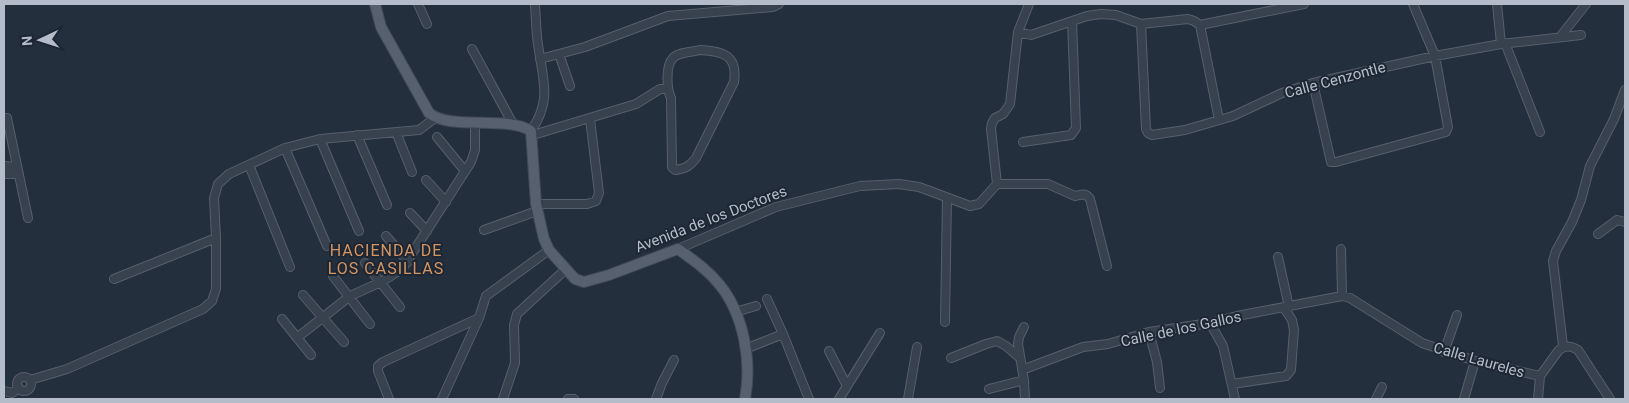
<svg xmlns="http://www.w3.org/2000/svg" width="1629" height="403" viewBox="0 0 1629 403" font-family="Roboto,sans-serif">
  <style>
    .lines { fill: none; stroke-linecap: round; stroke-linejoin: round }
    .minor-casing { stroke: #565f6c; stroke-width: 10 }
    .major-casing { stroke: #414a57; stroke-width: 12 }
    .minor { stroke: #38414e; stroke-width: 8 }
    .major { stroke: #56606e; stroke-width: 10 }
    .labels { text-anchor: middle; stroke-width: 4; stroke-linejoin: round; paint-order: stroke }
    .street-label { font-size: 15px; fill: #b4bcc9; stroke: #1d2633 }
    .neighbourhood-label { font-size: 16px; letter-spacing: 1px; fill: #d59563; stroke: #1d2633 }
  </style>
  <rect width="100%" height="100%" fill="#242f3e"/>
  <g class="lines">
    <g class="minor-casing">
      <path id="minor" d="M418,4L427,24
        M1497,4L1501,44
        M1141,24L1146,129L1148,133L1152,135L1185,130L1233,116L1282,93L1313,83L1435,56L1501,44L1581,35
        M1200,25L1304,4
        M1018,32L1031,35L1087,16L1101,14L1116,15L1141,24L1188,19L1194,21L1200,25L1219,120
        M1560,37L1586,4
        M1505,43L1540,132
        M472,49L513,124
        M700,50C723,51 738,55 734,82L696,158C690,166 685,169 675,170L672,167L671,98C667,90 665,66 673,58C678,52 693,52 700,50Z
        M559,54L570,86
        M540,59L585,47L668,16L773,7L779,4
        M1313,83L1331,162H1336L1446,132L1448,127L1435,56L1413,4
        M7,118L28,218
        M531,131C551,102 544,83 539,51C536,36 536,19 535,4
        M396,132L412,172
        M357,135L387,205
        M533,135L636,104L660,89H667
        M437,137L465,171
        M320,139L359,231
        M1023,142L1071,135L1076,128L1072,21
        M285,148L327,246
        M249,165L290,267
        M4,166L17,167
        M4,174H19
        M426,180L446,202
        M997,184H1048L1075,196C1082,195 1085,192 1090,199L1107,266
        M536,204H587L596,201L599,193L590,119
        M410,213L427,231
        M484,230L537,211
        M1598,234L1617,220L1625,222
        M386,236L408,262
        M678,249L776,207L860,186L899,184L919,187L970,206L979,204L997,184L991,129L992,123L995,118L1003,114L1010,104L1018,32L1029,4
        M1341,249L1342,296
        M1278,257L1289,307
        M365,263L400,307
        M333,276L370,324
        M114,279L216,238
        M303,295L344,342
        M767,299L783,334L809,399
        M735,312L756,306
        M282,319L311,355
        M945,322L947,198
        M1210,323L1223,346L1235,399
        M1024,327L1019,337L1018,344L1024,380L1025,399
        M1149,332L1157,362L1160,388
        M298,337L350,296L381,282L402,269L471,162L475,150V123
        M1563,346L1553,261L1556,251L1572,222L1581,200L1590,166L1614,119L1625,90
        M745,349L783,334
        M829,351L847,386
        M1444,352L1457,315
        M951,358L986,344L997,341L1006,346L1020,358
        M1022,370L1083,347L1108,344L1149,332L1210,323L1237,316L1342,296L1350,298L1422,343L1475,361L1540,376
        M1540,376L1559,350C1566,345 1571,346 1578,350L1610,399
        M17 384a7 7 0 1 1 14 0a7 7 0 1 1-14 0Z
        M30,380L67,369L203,309L212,301L216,289V238L214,198L218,184L229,174L285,148L320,139L419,130L435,118
        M1232,384L1286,376L1291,370L1294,330L1292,320L1284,308
        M989,389L1024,380
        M4,391L12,393L19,388
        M389,399L378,371V366L383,362L479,318
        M442,399L479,318L486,296L549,250
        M503,399L515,363L514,325L517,314L566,269
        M568,399H574
        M656,399L662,383L674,360
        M839,399L880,333
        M908,399L917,347
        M1376,399L1382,387
        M1464,399L1475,361
        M1538,399L1540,376"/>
    </g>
    <g class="major-casing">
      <path id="major" d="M375,4L381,27L429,113C451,131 505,115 531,131L536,204L544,239L549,250L575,279L584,282L609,275L678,249C693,260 708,270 719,284C744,314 752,362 745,399"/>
    </g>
    <use href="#minor" class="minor"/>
    <use href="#major" class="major"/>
  </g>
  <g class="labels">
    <g class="street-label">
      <text transform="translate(1335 80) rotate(-15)" y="5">Calle Cenzontle</text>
      <text transform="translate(711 219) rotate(-21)" y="5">Avenida de los Doctores</text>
      <text transform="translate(1181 329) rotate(-12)" y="5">Calle de los Gallos</text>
      <text transform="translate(1479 360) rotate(16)" y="5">Calle Laureles</text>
    </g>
    <g class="neighbourhood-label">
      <text x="386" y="256">HACIENDA DE<tspan x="386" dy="18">LOS CASILLAS</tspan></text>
    </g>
  </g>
  <rect width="1629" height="403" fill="none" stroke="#b4bcc9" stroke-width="10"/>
  <g transform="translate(40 40) rotate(266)" stroke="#1d2633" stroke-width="4" paint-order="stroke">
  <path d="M0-4L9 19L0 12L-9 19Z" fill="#b4bcc9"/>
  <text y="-8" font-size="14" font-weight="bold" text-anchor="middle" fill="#b4bcc9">N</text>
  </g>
</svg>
